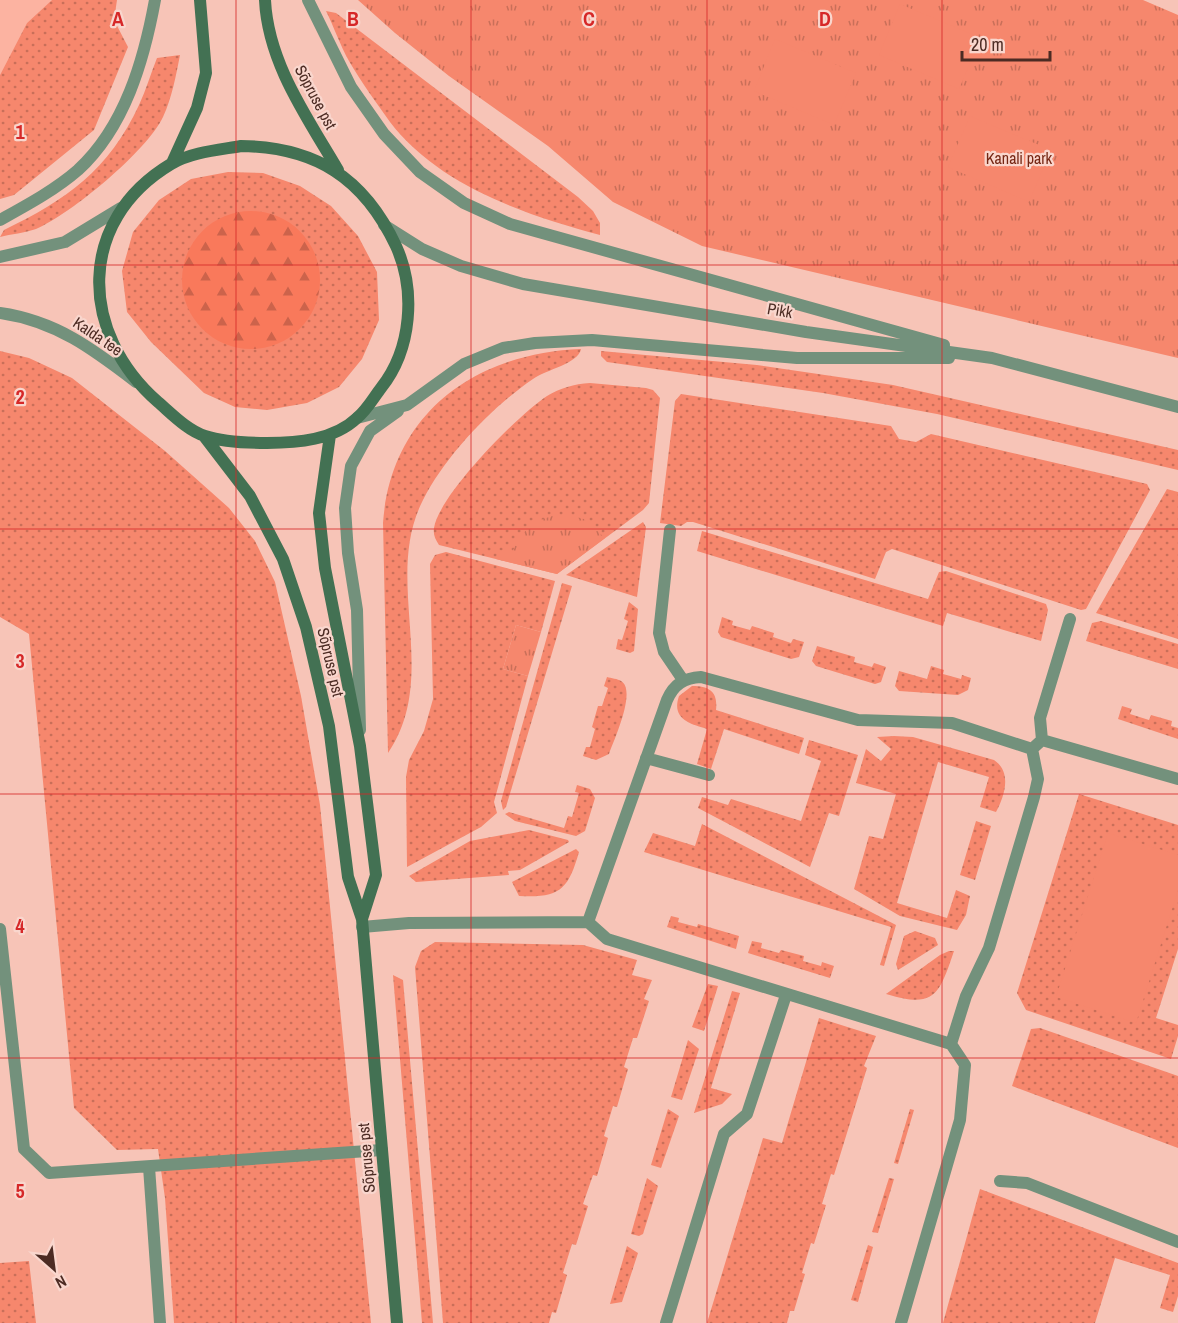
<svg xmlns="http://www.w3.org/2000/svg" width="1178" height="1323" viewBox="0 0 1178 1323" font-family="'Archivo Narrow',sans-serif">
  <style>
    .built { fill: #fcb3a1 }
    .grass { fill: url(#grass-dots) }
    .forest { fill: url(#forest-firs) }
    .park { fill: url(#park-tufts) }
    .pitch { fill: #f6876d }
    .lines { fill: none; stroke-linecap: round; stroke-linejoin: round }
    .minor { stroke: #73917c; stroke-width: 12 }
    .tertiary { stroke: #73917c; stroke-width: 12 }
    .secondary { stroke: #437153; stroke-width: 12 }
    .grid { fill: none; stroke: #d62828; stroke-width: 1.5; stroke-opacity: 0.55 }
    .labels { text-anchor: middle; stroke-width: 4.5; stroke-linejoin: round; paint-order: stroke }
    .street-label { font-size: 16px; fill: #4c2b23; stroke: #f9d6cd }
    .park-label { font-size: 16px; fill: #752613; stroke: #f9d6cd }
    .grid-label { font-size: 20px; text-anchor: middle; font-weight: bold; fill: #d62828; stroke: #f9d6cd; stroke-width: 4.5; stroke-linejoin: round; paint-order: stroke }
  </style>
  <defs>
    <pattern id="grass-dots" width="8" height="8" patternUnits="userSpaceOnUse" patternTransform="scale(1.5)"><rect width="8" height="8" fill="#f6876d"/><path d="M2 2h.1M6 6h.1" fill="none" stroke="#c96f59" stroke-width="1.8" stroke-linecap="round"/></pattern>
    <pattern id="forest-firs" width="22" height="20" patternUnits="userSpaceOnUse" patternTransform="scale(1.5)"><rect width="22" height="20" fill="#f9795b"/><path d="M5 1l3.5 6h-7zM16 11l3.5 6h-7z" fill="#cc634b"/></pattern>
    <pattern id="park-tufts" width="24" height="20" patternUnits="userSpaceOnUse" patternTransform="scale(1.5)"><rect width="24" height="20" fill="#f6876d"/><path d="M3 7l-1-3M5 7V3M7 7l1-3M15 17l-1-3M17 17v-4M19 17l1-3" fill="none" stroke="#c96f59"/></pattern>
  </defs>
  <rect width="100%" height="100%" fill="#f7c4b7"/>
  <path class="built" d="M0,0H52L27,23L0,75Z"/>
  <path class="grass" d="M52,0H117L114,20L128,47L94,130L14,195L0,199V75L27,23Z
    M326,11L336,13L578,197L593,211L600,223V235C526,215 439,186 390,122C376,102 361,82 349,61C340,45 334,27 326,11Z
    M180,55C176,75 172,98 163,117C147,151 71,214 36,229C25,233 11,234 0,237L4,230C66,200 109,170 139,105C146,90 151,73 157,58Z
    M228,172L263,173L300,186L331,206L358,236L377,272L379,320L362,359L339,387L307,403L267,410L235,407L204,393L151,342L127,312L122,271L133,232L159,200L191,179Z
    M581,349C578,364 547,369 533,379C492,407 446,455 423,500C382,580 441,675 388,753L383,523C391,413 476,353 581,349Z
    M0,351L29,358L72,378L165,451L229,508L255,541L275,582L301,696L320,805L371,1323H174L165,1198L158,1149L117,1150L74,1108L29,634L0,617Z
    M601,351L757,365L893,385L1178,450V470L937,414L823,393L607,362L601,356Z
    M590,383L646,388L653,390L660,398L649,503L643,510L557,574L439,545C435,539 433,534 434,528C439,495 518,415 547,396C560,388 574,384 590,383Z
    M681,394L891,426L899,439L916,442L931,434L1147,484L1150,490L1086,609L1081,610L892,549L886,552L875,579L693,522H687L681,526L660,523L675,401Z
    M1167,489L1178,492V639L1096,613Z
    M643,522L646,527L637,597L566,575Z
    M702,531L928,599L939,572L946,571L1046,604L1048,610L1041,641L947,613L943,626L697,551Z
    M446,552L555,581L541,632L516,625L503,669L528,676L494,802L497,813L481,827L407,867L406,777L409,760L424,731L433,699L430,564L435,555Z
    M562,583L572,586L506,807L503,810L501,801Z
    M629,602L638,609L634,651L630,653L616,649L618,639L622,640L628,621L624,619Z
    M722,617L733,621L732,625L750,630L752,626L774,633L773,637L791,643L793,639L804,642L799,657L791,659L721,637L718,632Z
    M1101,621L1178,644V669L1086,641L1092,623Z
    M817,646L855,657L854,662L872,667L874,663L886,667L881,682L875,684L816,666L812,661Z
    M931,666L944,670L943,674L961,679L962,675L971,678L968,690L958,695L899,691L895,686L899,671L927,679Z
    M607,677C611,678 618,679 621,681C637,690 614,740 609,754L596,760L583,756L586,747H590L595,729L592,727L598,706H602L608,688L604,686Z
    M692,686C710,686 718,692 716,710L804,738L799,754L724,729L711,769L697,764L707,729C690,724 671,719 679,696Z
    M1122,706L1132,709L1130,714L1149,720L1151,715L1172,721L1171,726L1178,728V739L1118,719Z
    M894,736L913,737L994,760C1012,772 1005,795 996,812L980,807L989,777L938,762L897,903L947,918L956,890L970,896L966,915L957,930L900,916L854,889L869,836L883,839L896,794L856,783L866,749L881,761L891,749L877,737Z
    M809,740L858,755L839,816L829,813L810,867L698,808L702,797L728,805L731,799L801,821L821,761L805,755Z
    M577,785L590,789L595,798L585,831L576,836L515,821L505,814L509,812L564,828L568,816L572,817L579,793L575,792Z
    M1079,794L1178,825V949L1156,1018L1178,1025V1036L1171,1059L1026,1010L1017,993Z
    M976,821L991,826L975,880L960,875Z
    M702,824L896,925L884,966L880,965L891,927L644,852L653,833L695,846Z
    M529,830L568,840L569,842L520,870L508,871L509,875L416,882L409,876L470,841Z
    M576,849L579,852C568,890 560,898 519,896L512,882Z
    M671,916L679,918L678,922L697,927L698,924L739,936L736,949L667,927Z
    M915,931L935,938L938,945L898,970L896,964L904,936Z
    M752,941L762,943L761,948L779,953L781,950L804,956L803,961L821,966L822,962L834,966L830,978L748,953Z
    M435,942L583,945L637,960L632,975L652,980L644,999L649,1001L637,1038H633L624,1067L628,1069L617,1107L613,1106L604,1136L608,1138L597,1176L593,1175L583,1204L588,1206L576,1245L572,1244L563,1273L567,1275L556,1313L552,1312L549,1323H443L415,967L421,951Z
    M949,951H954C939,995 935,1009 886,994L940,955Z
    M393,975L403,980L433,1323H422Z
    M708,984L718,986L704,1031L692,1027Z
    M732,991L740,993L711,1088L732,1094L722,1104L694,1113Z
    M819,1018L876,1036L864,1066L867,1068L834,1175L831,1174L822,1204L826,1205L814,1244L811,1243L802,1273L805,1274L794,1311H790L787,1323H707L763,1138L782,1143Z
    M1040,1028L1178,1076V1148L1012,1086L1031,1029Z
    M688,1040L699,1049L682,1100L671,1097Z
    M668,1109L679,1116L661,1168L651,1165Z
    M910,1109L914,1110L898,1164L894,1163Z
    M647,1178L658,1186L643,1234L639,1236L631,1234Z
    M889,1178L894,1179L878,1233L872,1232Z
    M980,1189L1178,1263V1296L1173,1312L1160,1308L1170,1275L1115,1258L1095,1323H943Z
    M868,1245L873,1247L858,1302L851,1300Z
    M627,1246L638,1253L622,1302L610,1304Z
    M29,1261L36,1323H0V1263Z"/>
  <path class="forest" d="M182 280a69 69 0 1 1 138 0a69 69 0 1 1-138 0Z"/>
  <path class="park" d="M358,0H1143L1178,15V358L702,246L613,202L548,146L449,76L395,33Z
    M557,515L584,519L605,538L557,574L496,559L498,550L512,553C521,531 533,520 557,515Z
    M516,625L541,632L528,676L503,669Z"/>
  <path class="pitch" d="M900,4L981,38L959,89L879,55Z
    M775,39L856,73L834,125L754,91Z
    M970,116L1051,150L1029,202L948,167Z
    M1108,833L1178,855V890L1136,1023L1056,997Z"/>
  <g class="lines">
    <path class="minor" d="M670,530L659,633L664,652L683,680
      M1042,740L1178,779
      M1042,740L1040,718L1070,619
      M646,758L709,775
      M588,922L667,700C674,684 684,678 701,677L858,720L952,723L1032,749
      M362,927L409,923L588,922L607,939L951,1044L965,1065L960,1120L901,1323
      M0,929L24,1149L49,1173L382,1150
      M951,1044L966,996L989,948L1034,797L1038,779L1032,749L1042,740
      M149,1167L160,1323
      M1000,1181L1027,1183L1178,1242
      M666,1323L724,1134L747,1114L786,995"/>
    <path class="tertiary" d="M308,0L351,87L384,134L420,172L464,203L510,224L944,345
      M0,220C27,205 55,190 78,170C125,127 144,60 155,0
      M384,225L422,249L461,266L523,284L806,332L992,358L1178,407
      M0,257L65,242L121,208
      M0,313C56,321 93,349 136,382
      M357,418L407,405L464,364L503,348L535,343L592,340L797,358H949
      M360,730L357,610L348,553L345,508L351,466L370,431L398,411"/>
    <path class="secondary" d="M265,0C268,63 307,117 338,170
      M241,146C316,147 364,178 396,246C416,290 412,349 381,388C374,397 367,410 357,418C334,440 297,443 267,443C247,443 223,442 205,436C187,430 172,414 158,402C79,333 76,221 171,164C192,152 218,150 241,146Z
      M172,163L197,108L206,73L200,0
      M330,435L319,513L325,568L360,746L376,875L362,919
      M204,436L250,496L283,559L306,627L329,726L348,877L362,919L397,1323"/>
  </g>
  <path class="grid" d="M236,0V1323M471,0V1323M707,0V1323M942,0V1323M0,265H1178M0,529H1178M0,794H1178M0,1058H1178"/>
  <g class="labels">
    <g class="street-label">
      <text transform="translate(316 97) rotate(62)" y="6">Sõpruse pst</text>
      <text transform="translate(780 310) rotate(10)" y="6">Pikk</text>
      <text transform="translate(98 336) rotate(34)" y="6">Kalda tee</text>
      <text transform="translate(331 662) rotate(77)" y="6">Sõpruse pst</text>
      <text transform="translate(366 1158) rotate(-95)" y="6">Sõpruse pst</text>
    </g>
    <g class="park-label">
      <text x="1019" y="164">Kanali park</text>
    </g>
  </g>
  <g class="grid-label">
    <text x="118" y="26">A</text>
    <text x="353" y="26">B</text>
    <text x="589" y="26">C</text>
    <text x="825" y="26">D</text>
    <text x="20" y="139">1</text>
    <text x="20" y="404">2</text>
    <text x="20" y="668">3</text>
    <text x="20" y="933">4</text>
    <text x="20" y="1198">5</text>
  </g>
  <g transform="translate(54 1269) rotate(152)" stroke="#f9d6cd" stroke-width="4.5" paint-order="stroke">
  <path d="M0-4.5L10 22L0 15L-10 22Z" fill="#4c2b23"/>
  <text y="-9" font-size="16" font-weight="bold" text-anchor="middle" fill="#4c2b23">N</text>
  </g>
  <path d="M962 51v9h88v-9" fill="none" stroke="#4c2b23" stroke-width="3"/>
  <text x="971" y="51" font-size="18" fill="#4c2b23" stroke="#f9d6cd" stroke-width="4.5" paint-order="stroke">20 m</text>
</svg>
